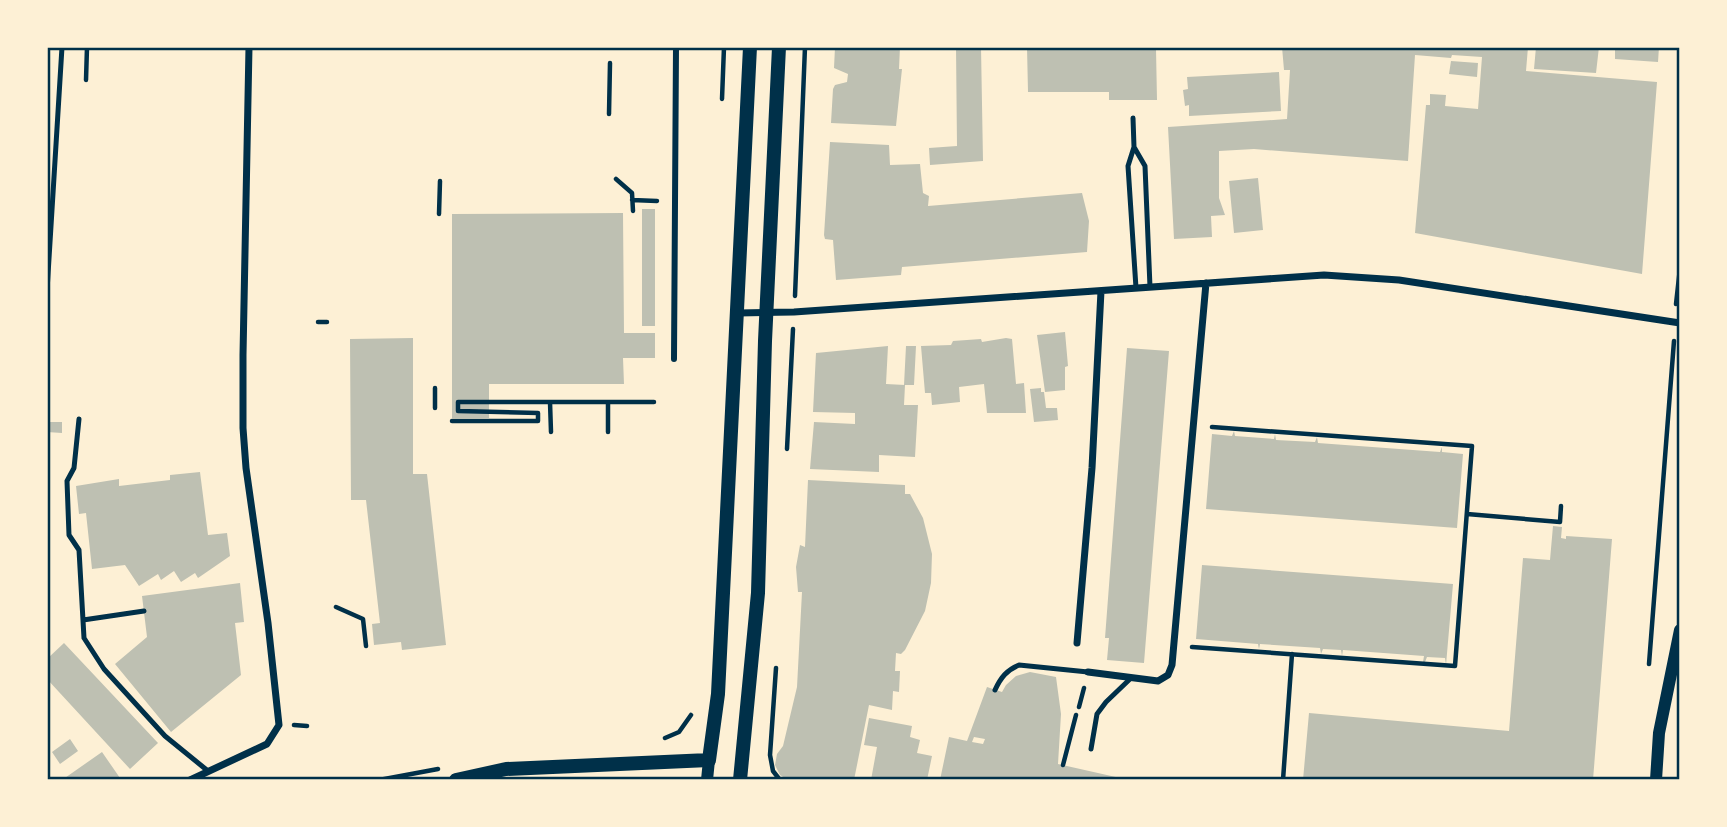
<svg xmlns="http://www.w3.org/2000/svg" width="1727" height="827" viewBox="0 0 1727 827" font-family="Arial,sans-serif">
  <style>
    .building { fill: #bec0b2; fill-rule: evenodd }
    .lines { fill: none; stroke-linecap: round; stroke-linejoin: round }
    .path { stroke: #003049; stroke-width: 4.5 }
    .service { stroke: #003049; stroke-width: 5 }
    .pedestrian { stroke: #003049; stroke-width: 6 }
    .minor { stroke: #003049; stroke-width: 7 }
    .tertiary { stroke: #003049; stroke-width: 12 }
    .secondary { stroke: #003049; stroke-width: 14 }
    .neatline { fill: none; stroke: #003049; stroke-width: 2.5 }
  </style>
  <rect width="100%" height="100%" fill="#fdf0d5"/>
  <path class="building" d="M835,47H900L899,69H902L896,126L831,123L833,89L835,85L847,82L848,74L834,68Z
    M956,47H981L983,161L930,165L929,148L957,146Z
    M1027,47L1156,49L1157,100H1109V92H1028Z
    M1260,47H1280V50H1260Z
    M1282,47H1528L1526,71L1657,82L1642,274L1415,233L1426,105H1430V94L1446,95L1445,106L1478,109L1482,57L1452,55L1451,58L1415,55L1408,161L1254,149L1219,151V198L1225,215L1211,216L1212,237L1174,239L1168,127L1287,119L1290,70H1284Z
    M1536,47H1599L1596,73L1534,69Z
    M1615,47H1659L1658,62L1615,59Z
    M1451,61L1478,63L1477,77L1449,74Z
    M1279,72L1281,111L1189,116V105L1185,106L1183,90L1188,89L1187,77Z
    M830,142L889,145L890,165L920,164L923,193L929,196L928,206L1082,193L1089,221L1087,252L902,267L901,275L836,280L833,240L825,239L824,235Z
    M1258,178L1263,230L1234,233L1229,181Z
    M642,209H655V326H642Z
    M623,213L624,333H655V358H623L624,384H489V418H452V214Z
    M1065,332L1068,366L1065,367V390L1045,392L1037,335Z
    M413,338V474H427L446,645L402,650L401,642L374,645L372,624L380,623L366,500H351L350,339Z
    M1006,338L1012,339L1016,384L1024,383L1026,413H987L984,384L959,387L960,402L932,405L931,393H925L921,346L951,345L953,341L981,339L982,342Z
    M888,346L886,384L905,385L904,405H918L915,457L879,455V472L810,469L814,422L855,424V413L813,412L816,353Z
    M906,346H916L914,385H904Z
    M1127,348L1169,351L1144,663L1107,660L1109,638H1105Z
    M1041,388V392H1044L1046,408H1057L1058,420L1034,422L1030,389Z
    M47,422H62V433L47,432Z
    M1234,431L1235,436L1274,439L1275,434L1276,440L1315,442L1317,437L1318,443L1440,452L1442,447V452L1463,454L1457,528L1206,509L1212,434L1232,436Z
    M200,472L208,535L227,533L230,556L198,578L195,573L181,582L174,571L161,580L158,574L139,586L125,565L92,569L86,513L79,514L76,486L119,479V486L170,480V475Z
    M808,480L905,485V494H910L923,518L932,554L931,583L925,611L905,650L901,654L896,653L895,671H900L899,692L893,691L892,710L869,705L854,780H788L780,775L775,765L777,754L783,746L797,687L802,592H798L796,567L800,545L805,547Z
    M1553,526L1562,527L1561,538L1566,539V536L1612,539L1593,780H1303L1309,713L1509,731L1523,558L1550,560Z
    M1202,565L1453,584L1446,665L1445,658L1427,657L1425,662H1423L1424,656L1343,650L1342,656L1341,650L1323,649L1321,654L1320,648L1260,644L1259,649L1258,644L1196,639Z
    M240,583L244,622L235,623L241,675L171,732L115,664L147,637L142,596Z
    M64,643L158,743L130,769L47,679V659Z
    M1030,672L1056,677L1061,714L1058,764L1129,780H940L949,737L967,741L987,687L1002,692L1006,685L1016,676ZM974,737L985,739L983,744L972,742Z
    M869,718L912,726L910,737L920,740L917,753L932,756L927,780H871L877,747L864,745Z
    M70,739L78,751L60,764L52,752Z
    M102,752L120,778L118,780H62Z"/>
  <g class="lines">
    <path class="path" d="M86,80L87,47
      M722,99L724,47
      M609,114L610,63
      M616,179L632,193L633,211
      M632,200L657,201
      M439,214L440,181
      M795,296L805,47
      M1676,304L1680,268
      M318,322H327
      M435,388V408
      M550,402L551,432
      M608,402V432
      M452,421H538V413L458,411V402H654
      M787,449L793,329
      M1467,514L1560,522L1561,506
      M336,607L363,619L366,646
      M1192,647L1455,666L1472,446L1212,427
      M1649,664L1674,341
      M776,668L770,755L773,771L780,780
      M1079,707L1084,688
      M294,725L307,726
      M665,738L679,732L691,715
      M1063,765L1076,715
      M379,780L438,769
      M1283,780L1292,654"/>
    <path class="service" d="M1133,118L1134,147
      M1136,288L1128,166L1134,147L1145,166L1150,287
      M47,291L62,47
      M79,419L74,468L67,481L69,535L79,550L84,638L104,669L165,736L208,771
      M83,620L144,611
      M995,690C1001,677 1007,670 1019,665L1088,672
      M1091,749L1097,714L1106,702L1130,679"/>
    <path class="pedestrian" d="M674,359L676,47"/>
    <path class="minor" d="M738,313L794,312L1324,275L1399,280L1680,323
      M1077,643L1092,468L1101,291
      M1088,672L1158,681L1168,675L1172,665L1206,283
      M190,780L267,744L279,725L268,623L246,468L243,428V355L249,47"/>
    <path class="tertiary" d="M707,780L709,760
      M1656,780L1659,733L1680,630"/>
    <path class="secondary" d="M456,780L506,769L709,760L718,694L750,47
      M740,780L758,593L765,341L779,47"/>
  </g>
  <rect width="1727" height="827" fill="none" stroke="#fdf0d5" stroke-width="98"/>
  <rect x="49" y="49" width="1629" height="729" class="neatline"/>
</svg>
